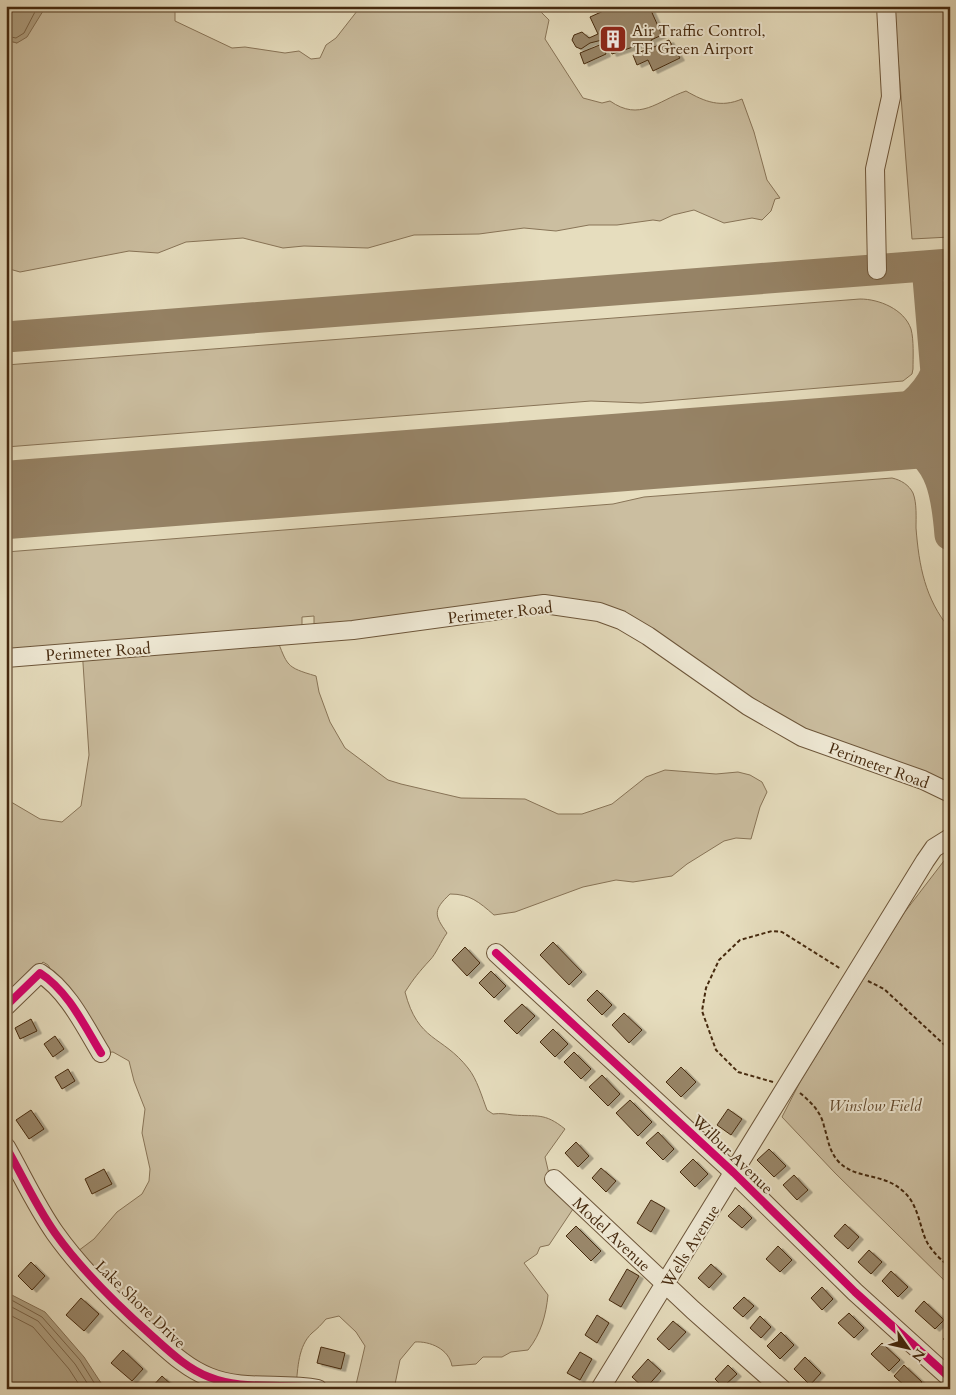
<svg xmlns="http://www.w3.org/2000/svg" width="956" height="1395" viewBox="0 0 956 1395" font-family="Cardo,serif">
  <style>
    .green { fill: #cbbea0; stroke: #887457 }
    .water { fill: #afa082; stroke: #857054 }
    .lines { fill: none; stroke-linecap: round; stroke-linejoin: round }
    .shore { stroke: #7a6448; stroke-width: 1 }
    .taxiway { stroke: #968366; stroke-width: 31 }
    .runway { stroke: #968366; stroke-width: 78 }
    .building { fill: #99876a; stroke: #45290e; filter: url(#shadow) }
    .minor-casing { stroke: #6d563a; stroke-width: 20 }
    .path { stroke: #45290e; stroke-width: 2; stroke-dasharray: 4 2.5; stroke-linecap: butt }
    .minor { stroke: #efe9d5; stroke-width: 18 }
    .cycleway-casing { stroke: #efe9d5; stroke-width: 11 }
    .cycleway { stroke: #d6006c; stroke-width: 8 }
    .labels { text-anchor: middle; stroke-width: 4; stroke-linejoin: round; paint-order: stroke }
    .poi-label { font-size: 16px; fill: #45290e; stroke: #efe9d5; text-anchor: start }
    .street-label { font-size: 16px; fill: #45290e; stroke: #efe9d5 }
    .park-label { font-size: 16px; font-style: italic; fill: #60472b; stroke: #efe9d5 }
  </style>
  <defs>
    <filter id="shadow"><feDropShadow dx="4.5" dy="2.5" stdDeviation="0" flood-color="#0004"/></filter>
  </defs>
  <rect width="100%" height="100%" fill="#e6ddbe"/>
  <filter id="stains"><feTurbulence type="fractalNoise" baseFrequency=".004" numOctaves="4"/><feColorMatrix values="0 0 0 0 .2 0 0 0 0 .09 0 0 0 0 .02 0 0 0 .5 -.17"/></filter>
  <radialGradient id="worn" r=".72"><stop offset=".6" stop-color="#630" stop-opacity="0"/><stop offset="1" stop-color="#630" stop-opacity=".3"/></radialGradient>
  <path class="green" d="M43,6H175V21L232,48L245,47L285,53L299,51L311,59L320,58L326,45L336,38L361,6H535L549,20L545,39L583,98L602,103L610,101C640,122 657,101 686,91C705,102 721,108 742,99L754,132L767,180L780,198L775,199L771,211L762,220L752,218L724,223L694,210L673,215L660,221L653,220L617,225H589L556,231L524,228L479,234L414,235L368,248L304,246L283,248L243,238L186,242L158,253L129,251L20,272L6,268V40L17,43L43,11Z
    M894,6H950V237L912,239Z
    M860,299C879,299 904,309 911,329C914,340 913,357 913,369L912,374L903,381L641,403L591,401L6,447V365Z
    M892,478C901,480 909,485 913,493C917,503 916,518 916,528C919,566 925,599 950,629V785L817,738L783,720L609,608L314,628V616L302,617V629L276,637C288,666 285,667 316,676L319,692L330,722L345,748L388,780L401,784L461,798L525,799L558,814H582L612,804L646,777L665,770L716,774L738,772L750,775L762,782L767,792L760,807L751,839L736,838L724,841L687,864L672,876L633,882L616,880L583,887L515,912L494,915C479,902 470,894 450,894C433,910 434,915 447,933C441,941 436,954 430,960C419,972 414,978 405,992C418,1042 442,1035 468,1068C477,1079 482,1097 487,1110L493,1114C501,1113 505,1114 513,1115C537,1117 544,1112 565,1129L545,1157L549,1174L577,1203L549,1245L540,1247L537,1254L524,1263L548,1295C546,1315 541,1334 528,1350L511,1352L502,1357H483L476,1364L452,1366C449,1349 430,1341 415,1342L400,1360L394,1389H355L365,1346L356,1332L339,1316L326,1319C321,1325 318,1328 312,1333C298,1346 298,1368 296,1386L213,1380L74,1254L94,1239L117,1212L142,1194L149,1181L150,1169L142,1133L145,1109L134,1081L129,1061L113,1052L101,1053L48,965L43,962L6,1002V799L40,819L62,822L81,806L89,755L82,648L6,654V552L613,504L644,497Z
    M950,853V1286L835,1173L782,1117L800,1082L904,913Z"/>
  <path class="water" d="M6,6H43V11L27,37L17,43L6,40Z
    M6,1292L45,1312L84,1357L105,1389H6Z"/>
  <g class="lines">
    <path class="shore" d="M6,36L16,38L24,33L38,6
      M6,1297L42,1317L80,1360L98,1389
      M6,1304L38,1321L75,1364L91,1389
      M6,1313L33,1327L69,1369L82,1389"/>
    <path class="taxiway" d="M927,266L936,373L950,393
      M6,337L950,264
      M867,434C878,436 891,436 902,440C943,456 947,498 950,535
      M867,434C894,417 923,404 936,373"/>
    <path class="runway" d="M6,500L950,427"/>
  </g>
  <path class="building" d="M609,6H649L662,35L651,40L654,47L669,40L680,58L653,71L648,60L637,65L633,55L645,50L642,44L612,54L606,39L590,43L581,49L576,47L572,40L574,35L582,32L589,38L598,34L590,17L610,8Z
    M602,44L606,54L584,64L580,53Z
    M553,942L582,972L569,985L540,955Z
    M465,947L480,963L467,976L452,960Z
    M491,971L506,986L494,998L479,983Z
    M597,990L612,1005L602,1015L587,1000Z
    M522,1004L535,1016L517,1034L504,1021Z
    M624,1013L642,1030L629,1043L612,1025Z
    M31,1019L37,1031L20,1039L15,1028Z
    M553,1029L568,1044L555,1057L540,1042Z
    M55,1036L64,1049L53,1057L44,1044Z
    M574,1052L591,1069L581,1079L564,1062Z
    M681,1067L696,1082L681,1097L666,1082Z
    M68,1069L75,1081L62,1089L55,1077Z
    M602,1075L620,1094L608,1106L589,1087Z
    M630,1100L652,1122L638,1136L616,1113Z
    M728,1109L742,1119L731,1135L717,1125Z
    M31,1110L44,1129L29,1139L16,1120Z
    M658,1132L674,1149L663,1160L646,1143Z
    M576,1142L589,1156L578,1167L565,1153Z
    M769,1149L786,1166L774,1177L757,1160Z
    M693,1159L708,1174L695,1187L680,1172Z
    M601,1168L616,1181L606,1192L592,1178Z
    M104,1169L112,1184L92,1194L85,1179Z
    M794,1175L808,1190L797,1200L783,1185Z
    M651,1200L665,1208L651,1232L637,1223Z
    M739,1205L752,1218L742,1228L728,1216Z
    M845,1224L859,1237L848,1249L834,1236Z
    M576,1226L601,1251L591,1261L566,1236Z
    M778,1246L792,1260L780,1272L766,1259Z
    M869,1250L882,1262L871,1274L858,1262Z
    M31,1262L45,1276L32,1290L18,1276Z
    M711,1264L722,1274L709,1288L698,1278Z
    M627,1269L639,1276L621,1307L609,1300Z
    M891,1271L908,1287L898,1297L882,1281Z
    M822,1287L833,1299L822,1310L811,1298Z
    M744,1297L754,1306L743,1317L733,1308Z
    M81,1298L99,1314L84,1331L66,1315Z
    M924,1301L944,1320L935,1329L915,1311Z
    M849,1313L864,1328L854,1338L838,1323Z
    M597,1315L609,1323L597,1343L585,1335Z
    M760,1316L771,1327L761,1338L750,1328Z
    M673,1321L686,1332L669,1350L657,1339Z
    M781,1332L794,1345L780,1359L767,1346Z
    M950,1332V1345L943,1339Z
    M882,1343L900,1360L889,1371L871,1354Z
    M321,1347L345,1353L341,1369L317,1363Z
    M123,1350L143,1369L132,1381L111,1363Z
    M580,1352L592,1359L580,1380L567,1373Z
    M805,1357L821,1373L810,1385L794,1369Z
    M648,1359L661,1371L645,1389L632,1377Z
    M728,1365L737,1374L723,1387L715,1379Z
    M904,1365L922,1382L915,1389H908L894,1376Z
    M162,1376L175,1388V1389L151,1388Z"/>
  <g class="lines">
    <g class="minor-casing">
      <path id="minor" d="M877,270L875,169L891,97L886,6
        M6,658L353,630L544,604L599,612L621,620L648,636L748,706L802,737L923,780L950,793
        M496,953L734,1173L855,1292L950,1378
        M6,1006L40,973C68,991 84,1025 101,1053
        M6,1147C22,1175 36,1206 55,1233C82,1271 116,1304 151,1335C169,1351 186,1368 209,1377C243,1391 282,1382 318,1389
        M554,1179L693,1310L782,1389
        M600,1389L925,861L934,848L950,838"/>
    </g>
    <path class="path" d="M868,981L884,989L950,1050
      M773,1082L738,1072L716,1050L702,1011L706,988L719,960L740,940L772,931L782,932L841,969
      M800,1093C811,1102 821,1112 824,1126C828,1139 829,1151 838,1161C855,1180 882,1172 903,1191C917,1203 919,1222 925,1238C930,1250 941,1260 950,1267"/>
    <use href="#minor" class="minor"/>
    <g class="cycleway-casing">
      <path id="cycleway" d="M496,953L734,1173L855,1292L950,1378
        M6,1006L40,973C68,991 84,1025 101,1053
        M6,1147C22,1175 36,1206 55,1233C82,1271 116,1304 151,1335C169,1351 186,1368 209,1377C243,1391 282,1382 318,1389"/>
    </g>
    <use href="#cycleway" class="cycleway"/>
  </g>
  <defs>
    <g id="building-square" transform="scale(1.4375)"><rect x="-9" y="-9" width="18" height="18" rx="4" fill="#8f2418" stroke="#efe9d5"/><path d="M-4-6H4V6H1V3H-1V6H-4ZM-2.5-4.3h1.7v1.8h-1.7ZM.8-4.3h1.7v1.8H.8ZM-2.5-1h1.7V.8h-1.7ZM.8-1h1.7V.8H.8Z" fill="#fff"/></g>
  </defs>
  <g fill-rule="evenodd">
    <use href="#building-square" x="613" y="39"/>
  </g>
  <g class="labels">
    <g class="poi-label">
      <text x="632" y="36">Air Traffic Control,<tspan x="632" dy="18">TF Green Airport</tspan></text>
    </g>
    <g class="street-label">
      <text transform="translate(500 612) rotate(-6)" y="6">Perimeter Road</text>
      <text transform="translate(98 651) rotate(-4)" y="6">Perimeter Road</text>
      <text transform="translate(879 765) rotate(20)" y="6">Perimeter Road</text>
      <text transform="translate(733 1154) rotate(44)" y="6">Wilbur Avenue</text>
      <text transform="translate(612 1234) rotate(43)" y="6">Model Avenue</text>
      <text transform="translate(690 1246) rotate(-58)" y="6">Wells Avenue</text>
      <text transform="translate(141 1304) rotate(44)" y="6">Lake Shore Drive</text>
    </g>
    <g class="park-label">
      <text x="875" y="1111">Winslow Field</text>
    </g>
  </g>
  <rect width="956" height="1395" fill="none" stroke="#e6ddbe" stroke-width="25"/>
  <rect x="8" y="8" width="941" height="1380" fill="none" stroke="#45290e" stroke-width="2.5"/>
  <rect x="12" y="12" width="931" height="1370" fill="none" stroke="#45290e"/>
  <g transform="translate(908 1348) rotate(124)" stroke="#efe9d5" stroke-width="4" paint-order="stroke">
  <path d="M0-4L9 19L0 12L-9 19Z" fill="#45290e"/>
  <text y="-8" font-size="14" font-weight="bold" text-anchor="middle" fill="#45290e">N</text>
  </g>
  <rect width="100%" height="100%" filter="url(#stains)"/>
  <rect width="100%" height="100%" fill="url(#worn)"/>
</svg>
